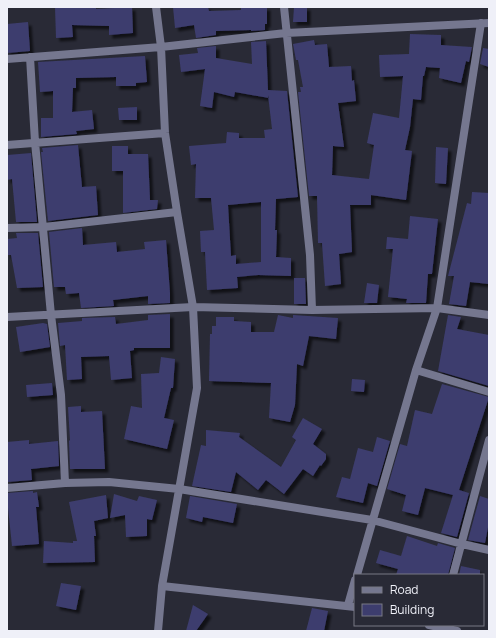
<svg xmlns="http://www.w3.org/2000/svg" width="496" height="638" viewBox="0 0 496 638" font-family="Manrope,sans-serif">
  <style>
    .building { fill: #3d3d6e; fill-rule: evenodd; filter: url(#shadow) }
    .lines { fill: none; stroke-linecap: round; stroke-linejoin: round }
    .street { stroke: #75778f; stroke-width: 8 }
  </style>
  <defs>
    <filter id="shadow"><feDropShadow dx="3.5" dy="3.5" stdDeviation="1" flood-color="#0009"/></filter>
  </defs>
  <rect width="100%" height="100%" fill="#292a36"/>
  <path class="building" d="M55,7L96,8V9L132,7L133,33L109,35V26L72,25L73,37L56,38Z
    M173,7H208L209,11L241,10V7H267V24H265V30L251,31V30L216,31V35L196,38L194,25L175,28Z
    M294,7H307V22H293Z
    M28,22L30,51L7,53V24Z
    M410,34L441,35V45L472,47L469,62L466,61L461,83L439,78L440,68L426,67L424,76H423L421,100L413,99L410,127L405,150L412,151L406,200L371,195V205H350L352,252L339,254L341,284L325,286L322,243H318L317,196H309L298,92H301L300,87H303L298,60H296L293,44L314,40L315,45L327,44L329,67L351,66L352,81L354,80L356,101L338,103L344,147L333,146L332,175L369,179L374,145L367,143L373,113L399,118L403,76L380,77L379,55L409,54Z
    M266,41L268,90L287,91L298,197L276,199L275,230H277L276,257L291,258V276L258,275L237,277L238,288L207,290L205,252H201L200,231L214,230L211,198H195L196,164L191,165L189,146L226,143L227,132L239,133V138H265L264,130L272,129L268,95L269,98L235,92L234,97L214,92L212,108L200,106L205,69L181,72L179,55L198,53L197,48L216,46V58L252,64L251,42ZM261,202V262L236,264V255L231,256L228,205Z
    M483,48L489,49V67L480,64Z
    M145,56L147,82L136,83V86H116V77L76,78V88H73L72,112L92,110L94,129L76,131L77,134L41,137V118H53V91L40,92L38,62Z
    M137,107V120H119L118,108Z
    M78,145L82,187L96,186L98,215L48,221L41,152H43L42,148Z
    M112,146H128V154H148L150,200H158L157,209L123,213V171H112Z
    M436,147L448,148L446,184L435,183Z
    M31,153L37,222H16L12,179L7,180V155Z
    M472,192L489,193V284L470,282L466,306L449,304L454,276H448L467,203L471,204Z
    M410,216L438,219L432,274H428L426,303H406L407,299L388,297L393,249H386L387,237L408,239Z
    M82,228L83,245L116,242L117,252L145,249L144,242L166,240L170,293V303L148,304V296L113,300L114,306L81,308L79,293L66,294L65,287H54L49,232Z
    M16,233H38L43,287L17,288L11,255H7V239L17,238Z
    M294,278H305L306,304H294Z
    M367,283L379,285L377,303H364Z
    M170,314V348H134V350L130,351L132,378L111,380L109,356L81,357L82,379L67,380L65,345L60,346L58,323L82,321V318L115,317L116,324L148,320V315Z
    M278,315L293,318V315L338,318L336,339L309,336L303,366L297,364L295,405L290,422L269,418L271,383L209,381L210,334H212V326H216V317H234V321L251,322V332H274Z
    M448,315L461,317L457,329L489,335V386L438,371Z
    M43,323L47,324L50,347L20,352L16,327Z
    M161,357L175,359L173,388H171L164,418L174,420L167,449L124,439L131,406L142,408L141,374L159,373Z
    M352,379L365,380L364,392L351,391Z
    M52,383L53,395L27,397L26,385Z
    M442,384L489,397L459,490L469,493L457,537L441,533L453,495L425,488L418,515L402,511L406,495L387,489L400,444L407,446L415,410L432,414Z
    M81,406V412L102,411L105,469H70L69,441L70,440L68,407Z
    M303,418L322,429L313,444L326,454V459L321,466L320,465L313,476L303,469L284,494L266,480L258,490L236,472L231,492L192,486L201,445L206,446V430L240,433L239,437L281,467L296,440L292,437Z
    M377,437L390,441L377,486L368,483L363,503L336,497L342,477L350,479L358,448L373,452Z
    M29,440V444L58,441L59,466L31,469L32,480L7,482V442Z
    M33,491V493L37,492L39,507H36L39,544L12,546L8,508H7V493Z
    M114,494L137,501L139,496L157,500L152,520L147,519V536L126,537L125,515L110,518Z
    M106,495L108,518L94,521L96,536H94L95,562L43,563L44,541L73,543V541H77L69,502Z
    M190,496L237,504L233,523L203,517L202,522L186,518Z
    M480,496L489,499V522L485,543L468,540Z
    M407,536L437,546L438,543L455,548L448,575H396L398,569L376,563L380,550L401,556Z
    M461,566L480,570V575H459Z
    M61,583L81,586L76,610L56,606Z
    M193,605L208,614L196,631H186Z
    M312,608L328,611L324,631H306Z"/>
  <g class="lines">
    <path class="street" d="M156,7L161,47L165,133L177,212L193,307L197,388L162,586L158,631
      M284,7L310,255L312,310
      M30,57L35,142L51,315L61,395L65,483
      M7,59L161,47L286,33L489,23
      M7,145L165,133
      M7,228L44,227L177,212
      M7,317L193,307L312,310L437,308L489,315
      M416,370L489,392
      M7,488L65,483L109,482L179,489L372,520L462,544L489,550
      M357,575L416,370L437,308L481,23
      M453,575L489,440
      M162,586L355,607
      M348,605L355,580
      M429,625L457,631"/>
  </g>
  <rect width="496" height="638" fill="none" stroke="#eff0f8" stroke-width="16"/>
  <rect x="354" y="574" width="130" height="52" fill="#292a36" stroke="#787984"/>
  <rect x="362" y="587" width="20" height="6" fill="#75778f" stroke="#787984"/>
  <text x="390" y="594" font-size="12" fill="#eff0f8">Road</text>
  <rect x="362" y="604" width="20" height="12" fill="#3d3d6e" stroke="#787984"/>
  <text x="390" y="614" font-size="12" fill="#eff0f8">Building</text>
</svg>
